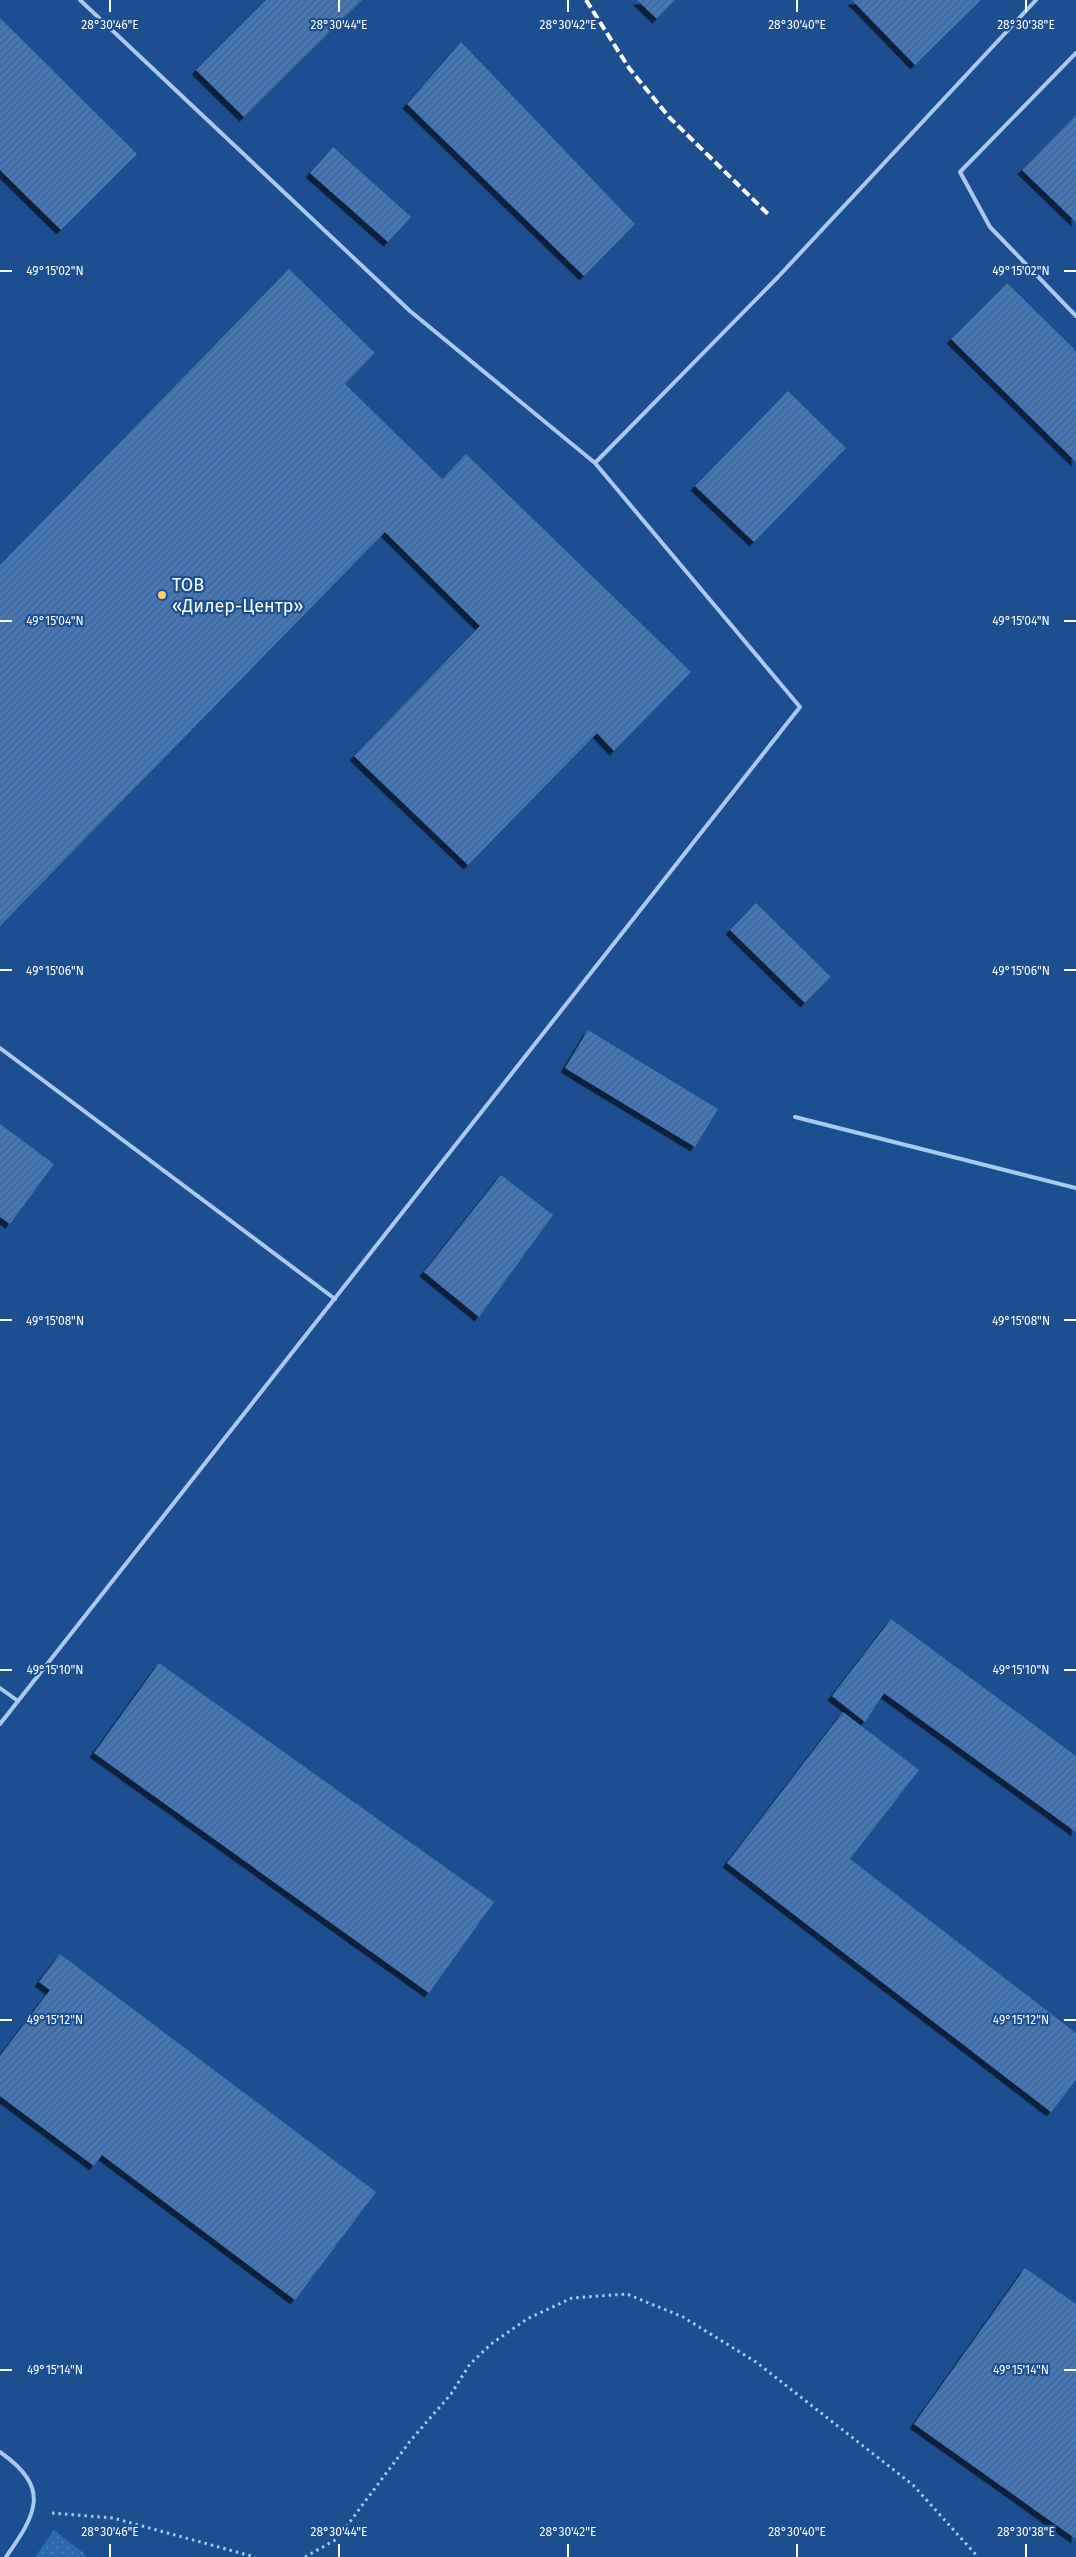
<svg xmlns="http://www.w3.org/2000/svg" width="1076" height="2557" viewBox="0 0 1076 2557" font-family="'Fira Sans',sans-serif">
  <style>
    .grass { fill: url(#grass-dots) }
    .building { fill: url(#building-hatch); filter: url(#shadow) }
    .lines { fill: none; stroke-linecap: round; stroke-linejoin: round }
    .path { stroke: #a9c9ee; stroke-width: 3; stroke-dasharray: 2.5 4; stroke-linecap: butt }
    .service { stroke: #a9c9ee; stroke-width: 4 }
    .rail { stroke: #fff; stroke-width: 4; stroke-dasharray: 9 4; stroke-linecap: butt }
    .ticks { fill: none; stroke: #fff; stroke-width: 2 }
    .poi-dot { fill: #ffd166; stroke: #1b4f8f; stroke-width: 2 }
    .labels { text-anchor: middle; stroke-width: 4.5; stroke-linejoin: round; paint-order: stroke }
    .poi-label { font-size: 18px; fill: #fff; stroke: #1b4f8f; text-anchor: start }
    .ticks-label { font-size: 12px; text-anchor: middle; fill: #fff; stroke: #1b4f8f; stroke-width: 4.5; stroke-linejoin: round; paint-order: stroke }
  </style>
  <defs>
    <pattern id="grass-dots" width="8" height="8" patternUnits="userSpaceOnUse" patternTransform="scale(1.25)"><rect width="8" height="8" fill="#2e69ad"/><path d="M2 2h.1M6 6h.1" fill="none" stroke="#4d80b9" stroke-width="1.8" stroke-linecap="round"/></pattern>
    <pattern id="building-hatch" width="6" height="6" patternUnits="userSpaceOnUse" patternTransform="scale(1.25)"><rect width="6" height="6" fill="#4478b7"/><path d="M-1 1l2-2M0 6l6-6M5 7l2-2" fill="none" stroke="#486282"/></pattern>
    <filter id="shadow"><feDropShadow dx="-4.5" dy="4.5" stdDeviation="0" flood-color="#0009"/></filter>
  </defs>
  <rect width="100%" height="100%" fill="#1b4f8f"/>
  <path class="grass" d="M54,2530L86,2555L85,2557H35Z"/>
  <path class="building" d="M266,0H362L244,117L196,70Z
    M637,0H675L657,19Z
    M852,0H981L915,65Z
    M0,18L137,154L61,230L0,170Z
    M461,42L635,224L584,276L407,104Z
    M1076,115V222L1022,170Z
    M333,147L411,217L388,242L310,173Z
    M289,269L375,353L345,384L442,479L466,454L691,672L614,751L597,733L468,865L354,756L480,626L385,532L0,926V565Z
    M1007,283L1076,351V462L951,339Z
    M788,391L846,448L754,542L695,486Z
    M756,903L831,977L805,1003L730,930Z
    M588,1030L718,1109L695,1147L565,1068Z
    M0,1124L54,1164L10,1224L0,1217Z
    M501,1175L553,1215L479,1317L424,1272Z
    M891,1619L1076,1756V1832L884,1693L865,1722L832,1696Z
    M159,1663L494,1902L429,1993L94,1753Z
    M843,1712L919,1770L850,1859L1076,2033V2080L1051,2112L727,1863Z
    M60,1954L376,2192L295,2300L102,2155L94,2166L0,2096V2056L50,1990L39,1982Z
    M1025,2268L1076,2304V2539L914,2424Z"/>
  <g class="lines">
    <path class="path" d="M52,2513L113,2518L255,2557
      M305,2557L337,2539L411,2440L451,2394L470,2364L491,2344L527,2319L572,2298L627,2294L683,2317L756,2362L913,2485L978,2557"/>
    <path class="service" d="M80,0L410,311L595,463L778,277L1036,0
      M1076,53L960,172L990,227L1076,316
      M0,1048L335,1299
      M795,1117L1076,1188
      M0,1688L18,1701
      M0,1724L800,707L595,463
      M0,2452C51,2488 37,2513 6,2557"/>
    <path class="rail" d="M586,0L629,68L669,117L769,215"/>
  </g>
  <path class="ticks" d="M110,0V12M339,0V12M568,0V12M797,0V12M1026,0V12M0,271H12M1064,271H1076M0,621H12M1064,621H1076M0,970H12M1064,970H1076M0,1320H12M1064,1320H1076M0,1670H12M1064,1670H1076M0,2020H12M1064,2020H1076M0,2370H12M1064,2370H1076M110,2544V2557M339,2544V2557M568,2544V2557M797,2544V2557M1026,2544V2557"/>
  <circle class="poi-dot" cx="162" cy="595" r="5"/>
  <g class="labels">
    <g class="poi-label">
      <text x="172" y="591">ТОВ<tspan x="172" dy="21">«Дилер-Центр»</tspan></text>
    </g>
  </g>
  <g class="ticks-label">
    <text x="110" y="29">28°30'46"E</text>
    <text x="339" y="29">28°30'44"E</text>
    <text x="568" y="29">28°30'42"E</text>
    <text x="797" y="29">28°30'40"E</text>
    <text x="1026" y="29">28°30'38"E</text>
    <text x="1021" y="275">49°15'02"N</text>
    <text x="55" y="275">49°15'02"N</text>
    <text x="1021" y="625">49°15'04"N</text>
    <text x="55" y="625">49°15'04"N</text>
    <text x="1021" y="975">49°15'06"N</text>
    <text x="55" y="975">49°15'06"N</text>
    <text x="1021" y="1325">49°15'08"N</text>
    <text x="55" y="1325">49°15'08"N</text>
    <text x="1021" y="1674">49°15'10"N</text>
    <text x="55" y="1674">49°15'10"N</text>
    <text x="1021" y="2024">49°15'12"N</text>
    <text x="55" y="2024">49°15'12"N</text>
    <text x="1021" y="2374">49°15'14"N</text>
    <text x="55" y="2374">49°15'14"N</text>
    <text x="110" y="2536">28°30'46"E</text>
    <text x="339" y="2536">28°30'44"E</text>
    <text x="568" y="2536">28°30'42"E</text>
    <text x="797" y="2536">28°30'40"E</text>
    <text x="1026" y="2536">28°30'38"E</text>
  </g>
</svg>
